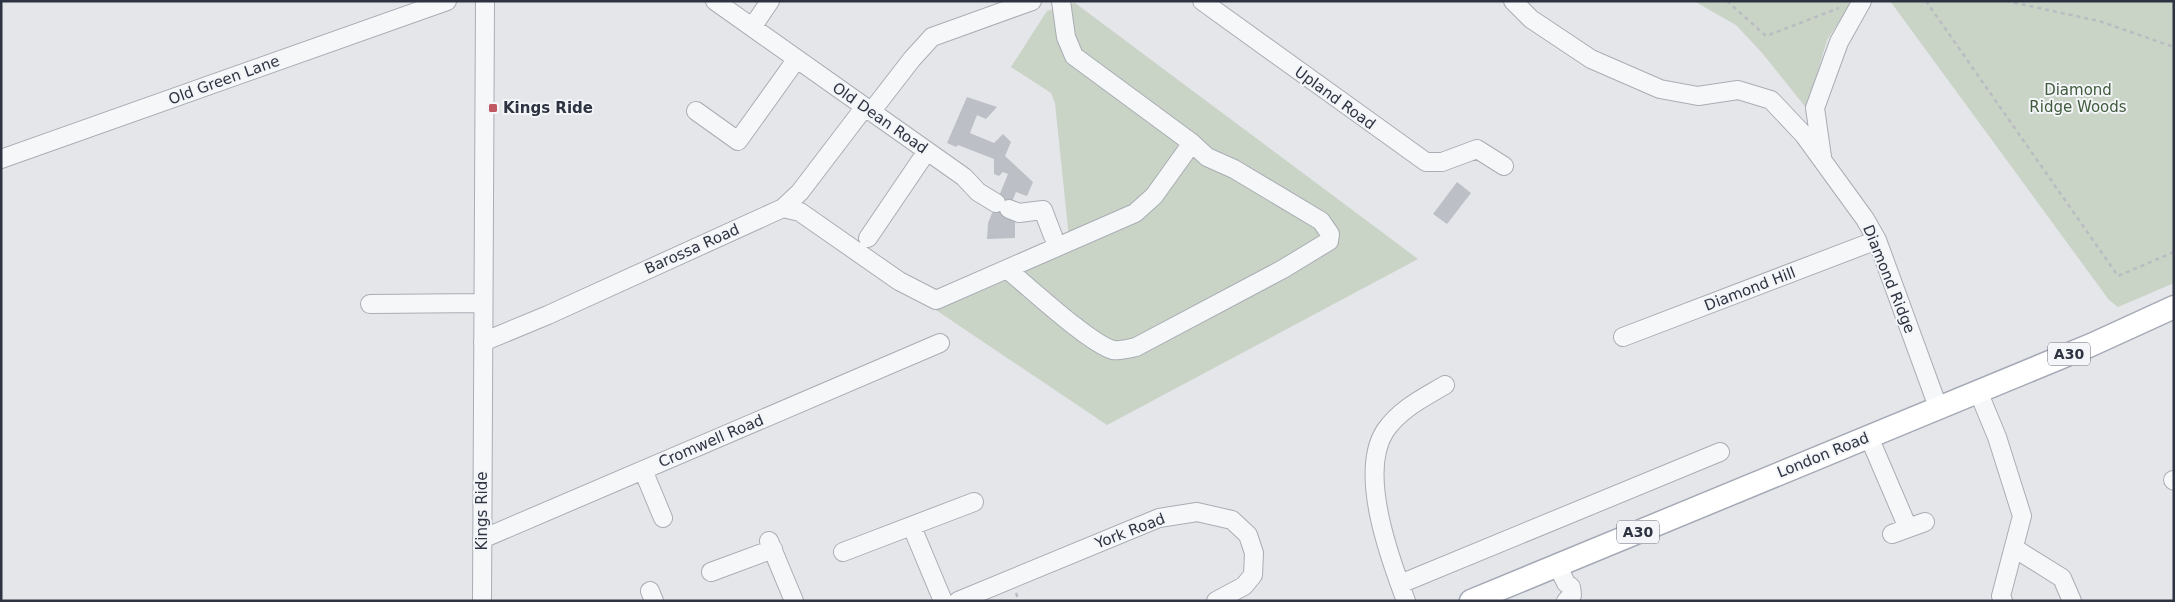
<svg xmlns="http://www.w3.org/2000/svg" width="2175" height="602" viewBox="0 0 2175 602" font-family="'DejaVu Sans',sans-serif">
  <style>
    .green { fill: #c9d3c6 }
    .building { fill: #bcbfc6 }
    .lines { fill: none; stroke-linecap: round; stroke-linejoin: round }
    .minor-casing { stroke: #a9adb4; stroke-width: 20 }
    .major-casing { stroke: #a4aab5; stroke-width: 25 }
    .path { stroke: #babcc2; stroke-width: 2.5; stroke-dasharray: 4 4; stroke-linecap: butt }
    .minor { stroke: #f6f7f9; stroke-width: 18 }
    .major { stroke: #fff; stroke-width: 22 }
    .poi-dot { fill: #c15762; stroke: #f3f5f8; stroke-width: 2 }
    .labels { text-anchor: middle; stroke-width: 4; stroke-linejoin: round; paint-order: stroke }
    .shield { fill: #f3f5f8; stroke: #686d78; stroke-width: 1 }
    .shield-label { font-size: 14px; font-weight: bold; fill: #2d3341 }
    .street-label { font-size: 15px; fill: #2d3341; stroke: #f3f5f8 }
    .park-label { font-size: 15px; fill: #405b3c; stroke: #f3f5f8 }
    .poi-label { font-size: 15px; font-weight: bold; fill: #2d3341; stroke: #f3f5f8; text-anchor: start }
  </style>
  <rect width="100%" height="100%" fill="#e4e6ea"/>
  <path class="green" d="M1694,1H1853L1827,40L1807,109L1763,54L1736,25Z
    M1890,1H2174V283L2118,307L2109,300Z
    M1075,3L1418,259L1107,425L924,302L1069,238L1055,103L1051,93L1011,67L1047,11Z"/>
  <path class="building" d="M967,97L997,107L986,119L977,115L970,133L994,143L1003,134L1011,142L1005,156L1033,182L1027,196L1016,192L1006,216H1015V238L987,239L988,223L1008,174L1003,172L999,176L994,174V159L958,145L956,147L947,143Z
    M1457,182L1471,193L1447,224L1433,214Z"/>
  <g class="lines">
    <g class="minor-casing">
      <path id="minor" d="M715,1L964,177L978,192L996,203
        M1202,1L1426,162H1442L1477,149L1504,166
        M1513,1L1531,19L1591,59L1660,89L1698,96L1738,90L1771,100L1804,135L1865,219L1877,240L1938,407
        M753,26L770,1
        M696,111L738,141L796,60
        M871,112L912,59L932,37L1032,1
        M1822,157L1815,108L1839,42L1862,1
        M1,159L447,1
        M783,208L800,212L899,281L936,300L1135,213L1154,196L1192,143L1074,56L1066,37L1061,1
        M1009,209L1019,213L1043,210L1053,236
        M868,238L927,151
        M1008,270C1029,287 1090,344 1113,350C1120,351 1128,349 1136,347L1283,269L1329,241L1330,234L1321,221L1234,169L1207,157L1192,143
        M370,304L483,303
        M1623,337L1877,240
        M483,342L548,315L783,208L800,192L864,108
        M1978,391L1997,437L2022,516L2001,596L2003,601
        M1869,437L1908,528
        M643,470L663,518
        M2173,480L2174,481
        M912,527L943,601
        M1892,534L1925,522
        M482,539L940,343
        M769,541L794,601
        M2014,548L2062,578L2072,601
        M843,552L974,502
        M1557,565L1566,583L1571,587L1572,595L1566,601
        M711,572L773,549
        M1400,584L1720,452
        M650,591L654,601
        M482,601L485,1
        M958,601L1159,518L1197,512L1232,520L1248,535L1254,553L1253,575L1244,586L1216,601
        M1406,601C1390,559 1358,473 1385,431C1400,409 1423,398 1445,385"/>
    </g>
    <g class="major-casing">
      <path id="major" d="M1471,601L2091,345L2174,307"/>
    </g>
    <path class="path" d="M1727,1L1766,36L1839,8
      M1926,1L2118,276L2174,252
      M2006,1L2099,21L2174,47
      M1016,593L1019,601"/>
    <use href="#minor" class="minor"/>
    <use href="#major" class="major"/>
  </g>
  <rect class="poi-dot" x="488" y="103" width="10" height="10" rx="2.5"/>
  <g class="labels">
    <g class="shield">
      <rect x="2048" y="342.5" width="42" height="23" rx="4"/>
      <rect x="1617" y="520.5" width="42" height="23" rx="4"/>
    </g>
    <g class="shield-label">
      <text x="2069" y="359">A30</text>
      <text x="1638" y="537">A30</text>
    </g>
    <g class="street-label">
      <text transform="translate(224 80) rotate(-20)" y="5">Old Green Lane</text>
      <text transform="translate(1335 98) rotate(36)" y="5">Upland Road</text>
      <text transform="translate(880 118) rotate(35)" y="5">Old Dean Road</text>
      <text transform="translate(692 249) rotate(-24)" y="5">Barossa Road</text>
      <text transform="translate(1889 279) rotate(68)" y="5">Diamond Ridge</text>
      <text transform="translate(1750 289) rotate(-21)" y="5">Diamond Hill</text>
      <text transform="translate(711 441) rotate(-23)" y="5">Cromwell Road</text>
      <text transform="translate(1823 455) rotate(-22)" y="5">London Road</text>
      <text transform="translate(482 511) rotate(-90)" y="5">Kings Ride</text>
      <text transform="translate(1130 531) rotate(-21)" y="5">York Road</text>
    </g>
    <g class="park-label">
      <text x="2078" y="95">Diamond<tspan x="2078" dy="17">Ridge Woods</tspan></text>
    </g>
    <g class="poi-label">
      <text x="503" y="113">Kings Ride</text>
    </g>
  </g>
  <rect width="2175" height="602" fill="none" stroke="#2d3341" stroke-width="5"/>
</svg>
